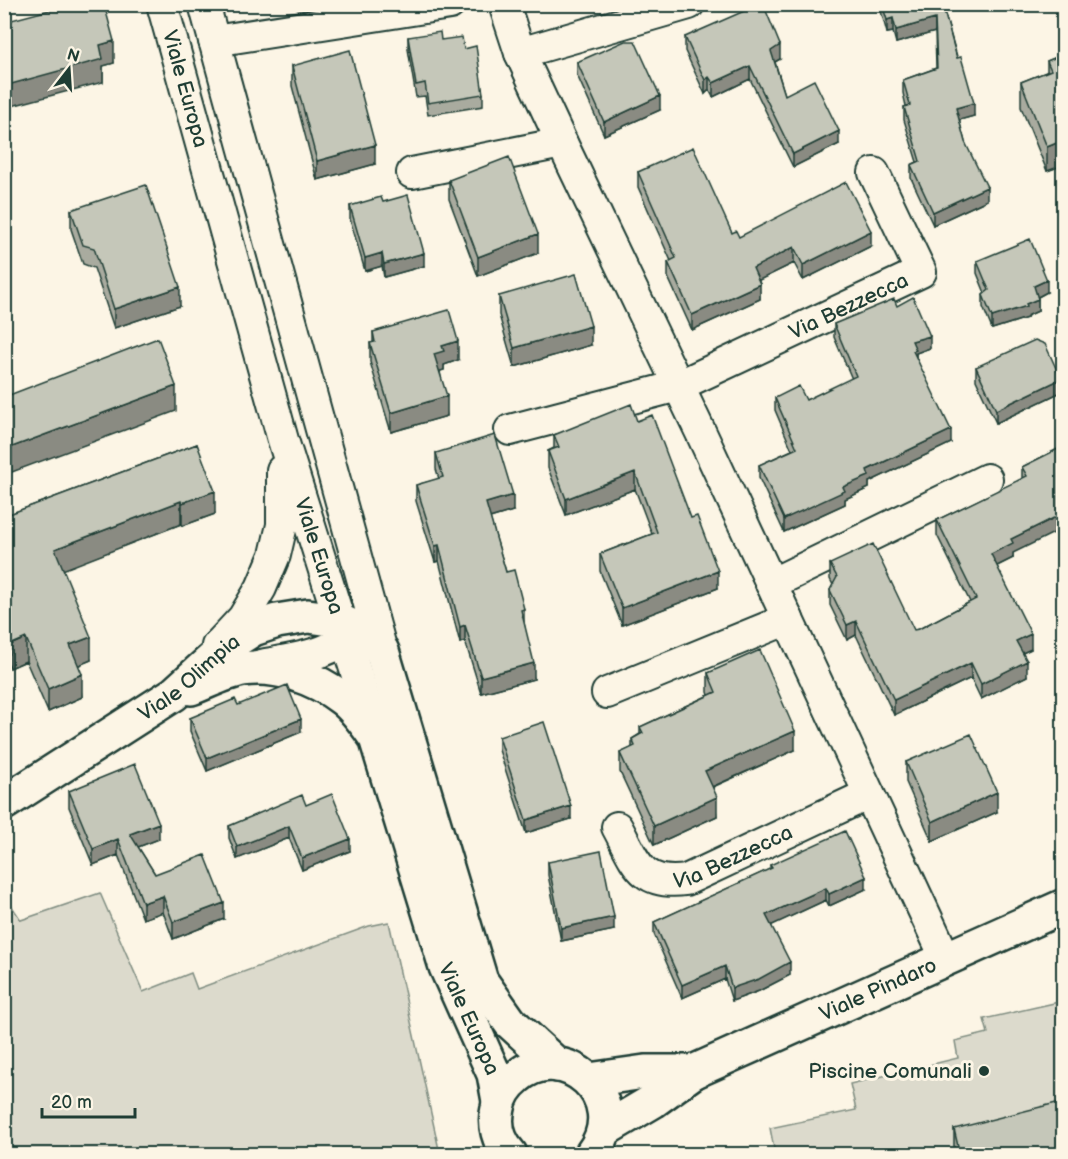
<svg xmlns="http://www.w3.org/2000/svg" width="1068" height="1159" viewBox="0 0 1068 1159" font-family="'Balsamiq Sans',sans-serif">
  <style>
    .green { fill: #dcdacc; stroke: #7e8c80; stroke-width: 1.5 }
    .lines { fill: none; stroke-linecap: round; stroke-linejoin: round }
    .minor-casing { stroke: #1f3d34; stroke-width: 34 }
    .tertiary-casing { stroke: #1f3d34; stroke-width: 38 }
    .minor { stroke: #fcf5e5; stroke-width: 30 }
    .tertiary { stroke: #fcf5e5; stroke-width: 33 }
    .wall { fill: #a9ab9f; stroke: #1f3d34; stroke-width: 1.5 }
    .shaded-wall { fill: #8a8b82; stroke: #1f3d34; stroke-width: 1.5 }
    .building { fill: #c5c7b9; stroke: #1f3d34; stroke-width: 1.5 }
    .poi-dot { fill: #1f3d34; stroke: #fcf5e5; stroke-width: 2 }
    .labels { text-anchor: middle; stroke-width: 6; stroke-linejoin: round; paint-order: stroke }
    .street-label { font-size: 21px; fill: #1f3d34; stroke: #fcf5e5 }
    .poi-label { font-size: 21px; fill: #1f3d34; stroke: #fcf5e5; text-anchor: end }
  </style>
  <rect width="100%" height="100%" fill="#fcf5e5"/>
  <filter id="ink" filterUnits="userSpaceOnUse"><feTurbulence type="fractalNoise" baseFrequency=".0167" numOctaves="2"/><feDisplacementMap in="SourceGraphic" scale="12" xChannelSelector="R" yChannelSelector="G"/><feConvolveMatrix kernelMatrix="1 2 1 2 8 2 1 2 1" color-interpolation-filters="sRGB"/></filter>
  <g filter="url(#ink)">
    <path class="green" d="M100,893L143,992L191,973L197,989L369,926L389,922L440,1154H5V896L21,920Z
      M1063,1001V1154H775L770,1128L856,1110L850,1084L958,1058L955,1041L988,1033L984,1019Z"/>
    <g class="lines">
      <g class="minor-casing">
        <g id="minor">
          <path id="s1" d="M162,4L283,440L375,733"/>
          <path d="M204,4L382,651"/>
          <path d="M504,4L520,53L562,143L702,435L946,959"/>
          <path d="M214,41L450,4"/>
          <path d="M520,53L689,4"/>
          <path d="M412,173L562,143"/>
          <path id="s2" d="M510,430L678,386L921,272L874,173"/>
          <path d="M771,584L987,479"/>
          <path d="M217,646L243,618L261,588L275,555L282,525V470"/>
          <path d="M257,666C291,658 334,656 359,628"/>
          <path d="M607,693L788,619"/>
          <path id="s3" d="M617,827C636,862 640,886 686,880L869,794"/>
        </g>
      </g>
      <g class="tertiary-casing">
        <g id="tertiary">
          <path id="s4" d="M191,688C207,682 226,672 243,669C277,664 316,678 343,699C356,709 366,724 376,738L446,967L494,1074L499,1101"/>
          <path id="s5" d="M4,803L174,694L228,645L253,629L277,621L308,616L338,620L362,631L382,651L481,981L510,1022L557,1065"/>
          <path d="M589,1080L645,1072H693"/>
          <path id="s6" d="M604,1130L653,1101L693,1072L1064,906"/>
          <path d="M510,1154C498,1141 494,1125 498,1108C500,1095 507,1085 517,1077C562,1037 634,1098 592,1154"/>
        </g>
      </g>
      <use href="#minor" class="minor"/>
      <use href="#tertiary" class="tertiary"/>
    </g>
    <path class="wall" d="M50,4H104L114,63L103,66V82L51,10Z
      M879,4H942L974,116L959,120L965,142L987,200L933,225L911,178V165L917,162L904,120V107L906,106L903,93V80L936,68L935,32L896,43L893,32L887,33Z
      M408,37L441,40L464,49L483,94V106L428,115L425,96L416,97L408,49Z
      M685,37L780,59L775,62L785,95L839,144L793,167L750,79L713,97L709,90L705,94L685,51Z
      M1064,54V165L1047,171L1021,107V82L1047,72V61Z
      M577,62L660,110L604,135L577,75Z
      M292,66L375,164L317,180L292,86Z
      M638,172L739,237L871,246L803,280L794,263L759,280L760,299L692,330L668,277V262L671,261L638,187Z
      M449,180L538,253L478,276L449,199Z
      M383,202L424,266L384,277L382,266L365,271L350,219V206Z
      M71,210L180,306L114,328L94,268L83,264L71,229Z
      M977,261L1047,292L1038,297V311L1027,316V318L992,329L983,307V295L985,293L977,273Z
      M499,296L591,345L514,367L499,315Z
      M897,306L930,348L916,353V357L951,443L869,482V488L845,499V504L784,532L759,478V465L792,450L775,410V398L806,400L852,379L834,337V324Z
      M373,332L458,360L444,365V370L440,371L447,416L391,432L370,362V343H373Z
      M976,367L1061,392L996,423L976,380Z
      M637,421L718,588L622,625L600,571V554L652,534L635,489L566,515L548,468V451L554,448V435Z
      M197,444L215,514L182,526L181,524L63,569L91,660L78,665L82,697L48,712L26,661L10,668L4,656V516Z
      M1064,446L1013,553V558L997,566L1031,649L1022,653L1027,676L981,699L971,678L894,715L856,635L847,640L830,605V590L833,585L830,579V564L914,630L919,629L970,602L937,535V520L1022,479V467Z
      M436,453L513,511L490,518L506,572L524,609V623L534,679L481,693L465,641L460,643L439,561L435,562L416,501V485L439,479L436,469Z
      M708,673L795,750L713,787L717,816L654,845L620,772V753L632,748V739L640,734V727L709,695L708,692Z
      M238,705L301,732L207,771L190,731V718Z
      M499,737L571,819L526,833L499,750Z
      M906,762L997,812L932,841L906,782Z
      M69,791L159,839L138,847L155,874L224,919L173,939L163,912L143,919L118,855L93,865L69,807Z
      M306,805L350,851L302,870L289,838L237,859L229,838V826Z
      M548,862L614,930L561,941L548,875Z
      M770,865L866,889L829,906L826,900L771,925L790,975L759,991L732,1001L725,979L682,998L654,934V922L770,869Z
      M954,1129L1064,1155H954Z"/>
    <path class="shaded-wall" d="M893,18V32L887,33V20Z
      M935,19V32L896,43V30Z
      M114,41V63L103,66V82L4,108V86L100,45Z
      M780,45V59L771,64V51Z
      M750,66V79L713,97V83Z
      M709,77V90L705,94V80Z
      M660,96V110L604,135V122Z
      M974,103V116L956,121V108Z
      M839,131V144L793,167V154Z
      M1064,140V165L1047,171V147Z
      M375,145V164L317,180V161Z
      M987,187V200L933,225V212Z
      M871,231V246L803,280V265Z
      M538,234V253L478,276V257Z
      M794,247V263L753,283V268Z
      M382,253V266L365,271V258Z
      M424,253V266L384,277V264Z
      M1047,280V292L1034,299V286Z
      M760,284V299L692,330V315Z
      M180,287V306L114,328V309Z
      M1038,299V311L1027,316V318L992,329V317Z
      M591,326V345L514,367V348Z
      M930,336V348L916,353V363L913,364L912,341Z
      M458,341V360L444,365V370L434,373V354L442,346Z
      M1061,379V392L996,423V410Z
      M176,386V411L4,475V450Z
      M447,396V416L391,432V413Z
      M951,430V443L869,482V488L845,499V504L784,532V519L867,470Z
      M635,472V489L566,515V499Z
      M215,491V514L182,526V503Z
      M513,495V511L486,519V503Z
      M181,501V524L55,573V549Z
      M1064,513V528L1013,553V558L991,569V554L1011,539Z
      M439,545V561L435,562V546Z
      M718,571V588L622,625V608Z
      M856,621V635L847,640V625Z
      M465,625V641L460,643V627Z
      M1031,634V649L1016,656V641Z
      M91,637V660L70,669V645Z
      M26,638V661L10,668V645Z
      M1027,661V676L981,699V684Z
      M534,663V679L481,693V677Z
      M971,663V678L894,715V700Z
      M82,674V697L48,712V689Z
      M301,719V732L207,771V758Z
      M795,731V750L705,790V771Z
      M997,792V812L932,841V822Z
      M717,797V816L654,845V826Z
      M571,806V819L526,833V820Z
      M159,823V839L130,850V834Z
      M289,826V838L237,859V847Z
      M118,839V855L93,865V849Z
      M350,839V851L302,870V858Z
      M866,877V889L829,906V894Z
      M826,888V900L766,928V915Z
      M163,896V912L143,919V903Z
      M224,903V919L173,939V922Z
      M614,917V930L561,941V928Z
      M790,962V975L759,991L732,1001V988Z
      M725,966V979L682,998V985Z"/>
    <path class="building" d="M56,4H104L114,41L100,45L103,59L4,86V22L57,8Z
      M882,4H942L957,58L961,57L974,103L956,108L965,142L987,187L933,212L911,165L920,161L904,107L910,105L903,80L937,68L935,19L896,30L893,18L887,20Z
      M764,6L780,45L771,51L785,95L814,80L839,131L793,154L750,66L713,83L709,77L705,80L685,37L751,8Z
      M440,32L441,40L462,37L464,49L476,46L483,94L428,103L425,83L416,85L408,37Z
      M625,41H635L660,96L604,122L577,62Z
      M350,50L375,145L317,161L292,66Z
      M1064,54V140L1047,147L1021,82L1051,70L1047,61Z
      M693,147L732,233L736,231L739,237L846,182L871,231L803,265L794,247L753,268L760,284L692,315L668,262L676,258L638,172Z
      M509,157L538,234L478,257L449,180Z
      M146,185L180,287L114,309L94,248L83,245L71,210Z
      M408,195L424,253L384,264L382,253L365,258L350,206L381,197L383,202Z
      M1030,239L1047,280L1034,286L1038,299L1026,304L1027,306L992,317L983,295L989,290L977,261Z
      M576,274L591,326L514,348L499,296Z
      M913,297L930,336L912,341L916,350L913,351L951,430L867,470L869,476L843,487L845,491L784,519L759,465L797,448L775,398L799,386L806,400L856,376L834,324L894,299L897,306Z
      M449,310L458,341L442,346L444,351L434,354L447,396L391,413L370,343L375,342L373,332Z
      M158,338L176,386L4,450V397Z
      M1035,340L1045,344L1061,379L996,410L976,367Z
      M631,404L637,421L652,415L691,518L697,516L718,571L622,608L600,554L657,532L635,472L566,499L548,451L559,447L554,435Z
      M495,435L513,495L486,503L506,572L514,570L524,609L521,610L534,663L481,677L465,625L460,627L439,545L435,546L416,485L443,477L436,453Z
      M197,444L215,491L182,503L181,501L55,549L91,637L70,645L82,674L48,689L26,638L10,645L4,633V516Z
      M1064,446V513L1011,539L1013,543L991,554L1031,634L1016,641L1027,661L981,684L971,663L894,700L856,621L847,625L830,590L837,577L830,564L873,544L914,630L919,629L976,599L937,520L1027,476L1022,467Z
      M760,650L795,731L705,771L717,797L654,826L620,753L635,746L632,739L643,733L640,727L716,692L708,673Z
      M287,685L301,719L207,758L190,718L235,699L238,705Z
      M544,722L571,806L526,820L499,737Z
      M971,734L997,792L932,822L906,762Z
      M135,764L159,823L130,834L155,874L205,855L224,903L173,922L163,896L143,903L118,839L93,849L69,791Z
      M332,794L350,839L302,858L289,826L237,847L229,826L302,795L306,805Z
      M845,831L866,877L829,894L826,888L766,915L790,962L759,979L732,988L725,966L682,985L654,922L772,868L770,865Z
      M601,851L614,917L561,928L548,862Z
      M1064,1101V1155H960L954,1129Z"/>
  </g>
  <circle class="poi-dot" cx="984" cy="1071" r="6"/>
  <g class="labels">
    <g class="street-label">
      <text dy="7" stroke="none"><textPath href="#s1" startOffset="88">Viale Europa</textPath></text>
      <text dy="7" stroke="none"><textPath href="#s2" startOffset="362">Via Bezzecca</textPath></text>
      <text dy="7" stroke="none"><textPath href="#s1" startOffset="574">Viale Europa</textPath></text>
      <text dy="7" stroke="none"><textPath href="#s5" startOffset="224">Viale Olimpia</textPath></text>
      <text dy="7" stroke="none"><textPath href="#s3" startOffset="148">Via Bezzecca</textPath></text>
      <text dy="7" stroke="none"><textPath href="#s6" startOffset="309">Viale Pindaro</textPath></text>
      <text dy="7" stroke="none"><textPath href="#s4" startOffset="510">Viale Europa</textPath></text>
    </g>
    <g class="poi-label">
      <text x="972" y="1078">Piscine Comunali</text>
    </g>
  </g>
  <rect width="1068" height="1159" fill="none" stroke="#fcf5e5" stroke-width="24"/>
  <rect x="12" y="12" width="1044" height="1135" fill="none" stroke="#1f3d34" stroke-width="2" filter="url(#ink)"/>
  <g transform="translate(69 69) rotate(17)" stroke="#fcf5e5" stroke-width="4.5" paint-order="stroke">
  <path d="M0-4.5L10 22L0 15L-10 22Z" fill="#1f3d34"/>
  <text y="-9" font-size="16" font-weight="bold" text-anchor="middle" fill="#1f3d34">N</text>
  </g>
  <path d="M42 1108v9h93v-9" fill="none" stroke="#1f3d34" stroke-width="3"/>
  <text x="51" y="1108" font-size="18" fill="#1f3d34" stroke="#fcf5e5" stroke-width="4.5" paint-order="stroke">20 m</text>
</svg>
